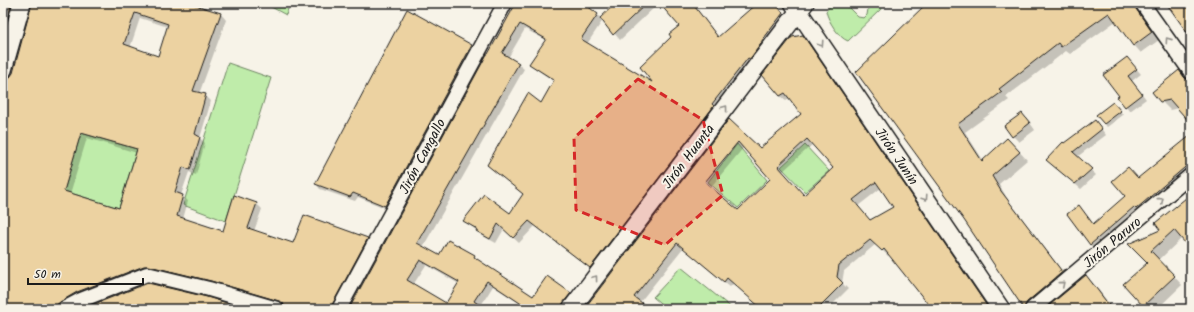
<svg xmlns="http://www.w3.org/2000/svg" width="1194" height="312" viewBox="0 0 1194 312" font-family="Kalam,sans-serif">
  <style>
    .green { fill: #bfecaa; stroke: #6e8463 }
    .shadow { fill: #0003; fill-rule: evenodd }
    .building { fill: #ecd2a1; stroke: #1c1c1c; fill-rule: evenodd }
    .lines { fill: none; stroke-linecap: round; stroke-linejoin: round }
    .minor-casing { stroke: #1c1c1c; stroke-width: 17 }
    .tertiary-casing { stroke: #1c1c1c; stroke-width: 20 }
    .minor { stroke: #f7f3e8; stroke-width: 14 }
    .tertiary { stroke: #f7f3e8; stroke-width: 17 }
    .oneway { stroke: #94928c }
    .marked { fill: #d62828; fill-opacity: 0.2; stroke: #d62828; stroke-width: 3; stroke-dasharray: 8 5; stroke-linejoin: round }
    .labels { text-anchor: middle; stroke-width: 4; stroke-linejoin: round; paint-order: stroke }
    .street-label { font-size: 14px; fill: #1c1c1c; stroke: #f7f3e8 }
  </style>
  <rect width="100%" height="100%" fill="#f7f3e8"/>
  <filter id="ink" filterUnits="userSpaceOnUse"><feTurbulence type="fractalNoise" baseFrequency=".025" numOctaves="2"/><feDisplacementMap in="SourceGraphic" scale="8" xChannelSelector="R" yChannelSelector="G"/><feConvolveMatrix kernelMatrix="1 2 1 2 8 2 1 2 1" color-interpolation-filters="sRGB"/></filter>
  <g filter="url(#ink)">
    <path class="green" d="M264,3H290L286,15Z
      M833,3H844L858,17L864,18L867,15L869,3H877L882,8L848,41C839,38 828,21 826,11Z
      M228,63L271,78L226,221L183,205Z
      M81,133L137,149L119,208L64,191Z
      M737,144L767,180L738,208L708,182Z
      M805,145L829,171L805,192L781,167Z
      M681,267L733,309H667L653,297Z"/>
    <path class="shadow" d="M3,3H20L3,58Z
      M33,3H185L221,14L226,20L199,94L205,95L211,101L200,138L205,143L196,175L189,172L181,195L188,201L183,219L223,232L257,204L262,209L254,231L294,245L367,239L373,244L332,309H286V306L217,286L155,271L53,309H3V81L10,78L13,74ZM140,18L168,27L159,57L130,48ZM87,138L137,153L120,209L70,194Z
      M518,3H581L601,18L617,3H659L620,40L603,20L587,44L656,85L672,37L680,26L661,3H692L718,38L758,3H775L788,19L596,273L535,226L519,243L504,229L496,243L483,236L465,221L510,215L524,195L488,165L542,104L555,82L536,69L530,64L546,40L525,29L508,58L518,64L524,69L423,247L440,257L474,256L480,262L533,298L570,294L575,299L568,309H526L527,308L493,286L480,307L483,309H350ZM426,265L459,284L447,304L413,285Z
      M929,3H1133L1159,40L1141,53L1134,45L1116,21L1070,54L1066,51L1006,97L1009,100L965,132L983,160L1015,147L1027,160L999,184L1008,200L1063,272L1066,271L1073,278L1026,309L965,220Z
      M408,11L472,46L476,51L390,210L358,197L355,201L320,189L316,184Z
      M802,36L808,42L990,309H932L890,254L888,256L876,244L844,271L842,283L848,289L828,309H763L734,283L730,287L683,248L640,302L648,309H585L729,121L760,150L802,114L790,98L786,101L780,96L764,75ZM813,144L835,168L804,196L782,172ZM744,147L771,180L739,212L710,188ZM881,188L895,207L871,221L858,206Z
      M1127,58L1141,74L1132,81L1146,99L1130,111L1126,106Z
      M1179,72L1191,84V125L1178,108L1170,110L1161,101Z
      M1116,106L1123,115L1107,127L1098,115Z
      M1028,120L1035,130L1019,142L1013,136Z
      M1095,121L1106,135L1077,157L1096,175L1081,189L1053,166L1064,144Z
      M1191,136V178L1099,253L1091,245L1069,214L1079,207L1094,224L1126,197L1138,179Z
      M1191,196V249L1182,238L1159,260L1182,285L1158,308L1159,309H1145L1124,285L1148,264L1130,244L1162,231Z
      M1086,276L1094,284L1113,309H1047Z
      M148,284L243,309H84Z"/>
    <path class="building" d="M3,3H12L3,33Z
      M32,3H189L221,13L193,91L206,94L195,134L200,137L190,170L183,167L175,192L183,195L177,216L223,231L234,195L257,203L248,228L293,243L304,215L368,238L332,305L331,309H285L283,303L279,301L211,281L149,266H144L77,292L60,302L57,305L56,309H3V80L10,77L13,73ZM135,13L168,24L158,56L124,44ZM81,133L137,149L119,208L64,191Z
      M516,3H583L598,14L581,39L652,82L640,67L671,37L669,34L679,26L659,3H692L718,37L757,3H775L783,13L761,42L763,41L750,59L748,58L712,104L714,106L590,268L529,221L513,238L498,224L490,239L476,231L477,229L463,221L484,194L510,213L523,194L487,165L528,93L541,103L554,80L529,64L546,39L520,24L502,53L519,63L417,243L439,255L448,240L475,255L474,257L533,296L547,276L571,293L563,303L561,309H525L526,307L487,281L474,301L485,309H349L487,54H488ZM420,260L459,282L446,303L407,280Z
      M616,3H647L613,35L600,18Z
      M927,3H1132L1152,32L1133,46L1109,13L1061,47L1058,43L999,89L1002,92L958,124L982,161L1007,138L1020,152L992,176L1001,191L1061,270L1058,272L1066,269L1027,302L1024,309L964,220L856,72Z
      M1166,3H1191V38Z
      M407,9L472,45L385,206L353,193L350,197L315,184Z
      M803,35L989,309H932L884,249L882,251L870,240L839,265L837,277L843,283L817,309H762L727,278L724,282L677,243L634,297L650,309H584L729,119L760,148L801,114L785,93L780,96L762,75L792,37ZM807,139L833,168L804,195L778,166ZM738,142L770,179L738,210L705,182ZM876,182L893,207L870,220L853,200Z
      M1127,57L1137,69L1128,76L1142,94L1125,107L1117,97L1119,96L1103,75Z
      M1179,70L1184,77L1191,83V124L1170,100L1160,102L1152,92Z
      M1113,102L1121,111L1104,124L1096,115Z
      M1022,113L1030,123L1012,137L1004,126Z
      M1095,120L1102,129L1073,152L1092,169L1075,184L1046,160L1063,142L1064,143Z
      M1191,135V162L1136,209L1134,207L1090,245L1067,214L1079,205L1093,224L1125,196L1112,181L1128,167L1138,178Z
      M1191,194V250L1174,230L1151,251L1175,276L1143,306L1123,284L1147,263L1128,244L1160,230L1155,223Z
      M1086,275L1112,309H1045Z
      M148,283L207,297L247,309H168L145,305L144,309H82Z"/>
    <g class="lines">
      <g class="minor-casing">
        <path id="minor" d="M1142,3L1191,72
          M64,309L81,300L147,274L209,289L277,309
          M339,309L505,3
          M1032,309L1191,175"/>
      </g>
      <g class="tertiary-casing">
        <path id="tertiary" d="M793,3L1001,309
          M3,70L22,3
          M571,309L805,3"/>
      </g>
      <use href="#minor" class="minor"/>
      <use href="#tertiary" class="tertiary"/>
    </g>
    <defs><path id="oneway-chevron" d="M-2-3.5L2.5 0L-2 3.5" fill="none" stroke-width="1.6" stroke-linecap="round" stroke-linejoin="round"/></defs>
    <g class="oneway">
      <use href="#oneway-chevron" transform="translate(1168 40) rotate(-125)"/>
      <use href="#oneway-chevron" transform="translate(821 44) rotate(56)"/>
      <use href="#oneway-chevron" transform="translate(725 108) rotate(-53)"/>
      <use href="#oneway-chevron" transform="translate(925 198) rotate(56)"/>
      <use href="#oneway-chevron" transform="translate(1161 200) rotate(-40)"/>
      <use href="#oneway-chevron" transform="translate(595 278) rotate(-53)"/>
      <use href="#oneway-chevron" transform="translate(1062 284) rotate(-40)"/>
    </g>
  </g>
  <path class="marked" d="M638,79L703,120L723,195L665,245L576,210L574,138Z"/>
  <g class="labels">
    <g class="street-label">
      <text transform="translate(422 156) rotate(-62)" y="5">Jirón Cangallo</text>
      <text transform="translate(688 156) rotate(-53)" y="5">Jirón Huanta</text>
      <text transform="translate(897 156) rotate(56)" y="5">Jirón Junín</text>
      <text transform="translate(1112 242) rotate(-40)" y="5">Jirón Paruro</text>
    </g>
  </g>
  <rect width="1194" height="312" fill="none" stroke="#f7f3e8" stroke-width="16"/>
  <rect x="8" y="8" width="1178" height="296" fill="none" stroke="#1c1c1c" stroke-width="1.5" filter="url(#ink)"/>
  <path d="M28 278v6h115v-6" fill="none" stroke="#1c1c1c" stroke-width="2"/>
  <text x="34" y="278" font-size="12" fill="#1c1c1c" stroke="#f7f3e8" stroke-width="3" paint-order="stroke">50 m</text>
</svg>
